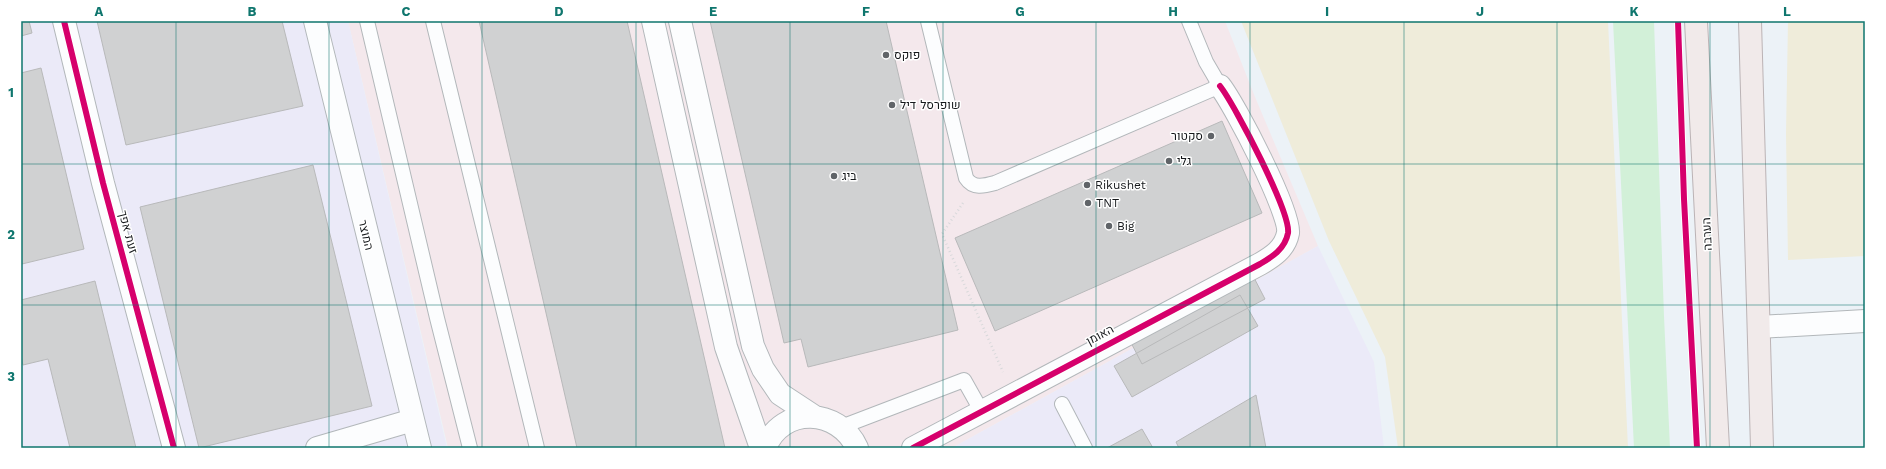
<svg xmlns="http://www.w3.org/2000/svg" width="1886" height="469" viewBox="0 0 1886 469" font-family="'Work Sans',Heebo,sans-serif">
  <style>
    .commercial { fill: #f4e8ec }
    .industrial { fill: #ebeaf8 }
    .green { fill: #d2f0d8 }
    .sand { fill: #efecda }
    .building { fill: #d0d1d2; stroke: #b8b9ba }
    .lines { fill: none; stroke-linecap: round; stroke-linejoin: round }
    .service-casing { stroke: #b2b7ba; stroke-width: 16 }
    .minor-casing { stroke: #b2b7ba; stroke-width: 24 }
    .trunk-casing { stroke: #bbb3b5; stroke-width: 24 }
    .path { stroke: #d7d8da; stroke-width: 2.5; stroke-dasharray: 1 3; stroke-linecap: butt }
    .service { stroke: #fcfdfe; stroke-width: 14 }
    .minor { stroke: #fcfdfe; stroke-width: 22 }
    .trunk { stroke: #f1eaea; stroke-width: 22 }
    .cycleway-casing { stroke: #fff; stroke-width: 8 }
    .cycleway { stroke: #d6006c; stroke-width: 6 }
    .grid { fill: none; stroke: #0f766e; stroke-width: 1; stroke-opacity: 0.55 }
    .poi-dot { fill: #606468; stroke: #fff; stroke-width: 1.5 }
    .labels { text-anchor: middle; stroke-width: 3; stroke-linejoin: round; paint-order: stroke }
    .poi-label { font-size: 12px; fill: #15181b; stroke: #fff; text-anchor: start }
    .street-label { font-size: 12px; fill: #15181b; stroke: #fff }
    .neatline { fill: none; stroke: #0f766e; stroke-width: 1.5 }
    .grid-label { font-size: 13px; text-anchor: middle; font-weight: bold; fill: #0f766e }
  </style>
  <rect width="100%" height="100%" fill="#ecf2f7"/>
  <path class="commercial" d="M348,21H1225L1255,97L1318,246L952,448H448Z"/>
  <path class="industrial" d="M21,21H348L447,448H21Z
    M1318,246L1374,362L1384,448H952Z"/>
  <path class="green" d="M1613,21H1654L1664,316L1670,448H1634Z"/>
  <path class="sand" d="M1241,21H1608L1628,448H1398L1385,357L1329,241Z
    M1788,21H1865V256L1788,260L1786,134Z"/>
  <path class="building" d="M21,21H29L32,33L21,36Z
    M97,21H282L303,106L126,145Z
    M479,21H627L725,448H577Z
    M710,21H886L958,330L808,367L801,339L784,343Z
    M41,68L84,249L22,264L21,258V73Z
    M1222,121L1262,213L995,331L955,238Z
    M313,165L372,406L199,448L140,207Z
    M1250,270L1265,299L1142,364L1127,335Z
    M95,281L136,448H70L48,359L23,365L21,356V300Z
    M1240,295L1258,326L1132,397L1114,366Z
    M1256,395L1266,448H1179L1176,442Z
    M1142,429L1153,448H1107Z"/>
  <g class="lines">
    <g class="service-casing">
      <path id="service" d="M367,21L437,318L470,448
        M433,21L537,448
        M928,21L966,178C973,189 984,186 995,183L1220,86L1206,62L1189,21
        M1062,404L1085,448
        M841,427L964,380L982,412"/>
    </g>
    <g class="minor-casing">
      <path id="minor" d="M64,21L103,183L174,448
        M315,21L420,448
        M653,21L726,347L761,448
        M680,21L753,346L763,369L780,394L815,417
        M1759,327L1865,321
        M317,448L413,420
        M765,448C782,405 839,408 857,448
        M913,448L1260,264C1272,257 1285,249 1288,233C1291,213 1235,105 1220,86"/>
    </g>
    <g class="trunk-casing">
      <path id="trunk" d="M1696,21L1718,448
        M1750,21L1762,448"/>
    </g>
    <path class="path" d="M963,203L942,234L1003,372"/>
    <use href="#service" class="service"/>
    <use href="#minor" class="minor"/>
    <use href="#trunk" class="trunk"/>
    <g class="cycleway-casing">
      <path id="cycleway" d="M64,21L103,183L174,448
        M1678,21L1684,199L1697,448
        M913,448L1260,264C1272,257 1285,249 1288,233C1291,213 1235,105 1220,86"/>
    </g>
    <use href="#cycleway" class="cycleway"/>
  </g>
  <path class="grid" d="M176,21V448M329,21V448M482,21V448M636,21V448M790,21V448M943,21V448M1096,21V448M1250,21V448M1404,21V448M1557,21V448M1710,21V448M21,164H1865M21,305H1865"/>
  <g class="poi-dot">
    <circle cx="886" cy="55" r="4"/>
    <circle cx="892" cy="105" r="4"/>
    <circle cx="1211" cy="136" r="4"/>
    <circle cx="1169" cy="161" r="4"/>
    <circle cx="834" cy="176" r="4"/>
    <circle cx="1087" cy="185" r="4"/>
    <circle cx="1088" cy="203" r="4"/>
    <circle cx="1109" cy="226" r="4"/>
  </g>
  <g class="labels">
    <g class="poi-label">
      <text x="894" y="59">פוקס</text>
      <text x="900" y="109">שופרסל דיל</text>
      <text x="1203" y="140" text-anchor="end">סקטור</text>
      <text x="1177" y="165">גלי</text>
      <text x="842" y="180">ביג</text>
      <text x="1095" y="189">Rikushet</text>
      <text x="1096" y="207">TNT</text>
      <text x="1117" y="230">Big</text>
    </g>
    <g class="street-label">
      <text transform="translate(128 232) rotate(75)" y="4">זעת אפך</text>
      <text transform="translate(1707 234) rotate(-93)" y="4">הערבה</text>
      <text transform="translate(366 235) rotate(76)" y="4">המוצר</text>
      <text transform="translate(1100 335) rotate(-28)" y="4">האומן</text>
    </g>
  </g>
  <rect width="1886" height="469" fill="none" stroke="#ffffff" stroke-width="44"/>
  <rect x="22" y="22" width="1842" height="425" class="neatline"/>
  <g class="grid-label">
    <text x="99" y="16">A</text>
    <text x="252" y="16">B</text>
    <text x="406" y="16">C</text>
    <text x="559" y="16">D</text>
    <text x="713" y="16">E</text>
    <text x="866" y="16">F</text>
    <text x="1020" y="16">G</text>
    <text x="1173" y="16">H</text>
    <text x="1327" y="16">I</text>
    <text x="1480" y="16">J</text>
    <text x="1634" y="16">K</text>
    <text x="1787" y="16">L</text>
    <text x="11" y="97">1</text>
    <text x="11" y="239">2</text>
    <text x="11" y="381">3</text>
  </g>
</svg>
